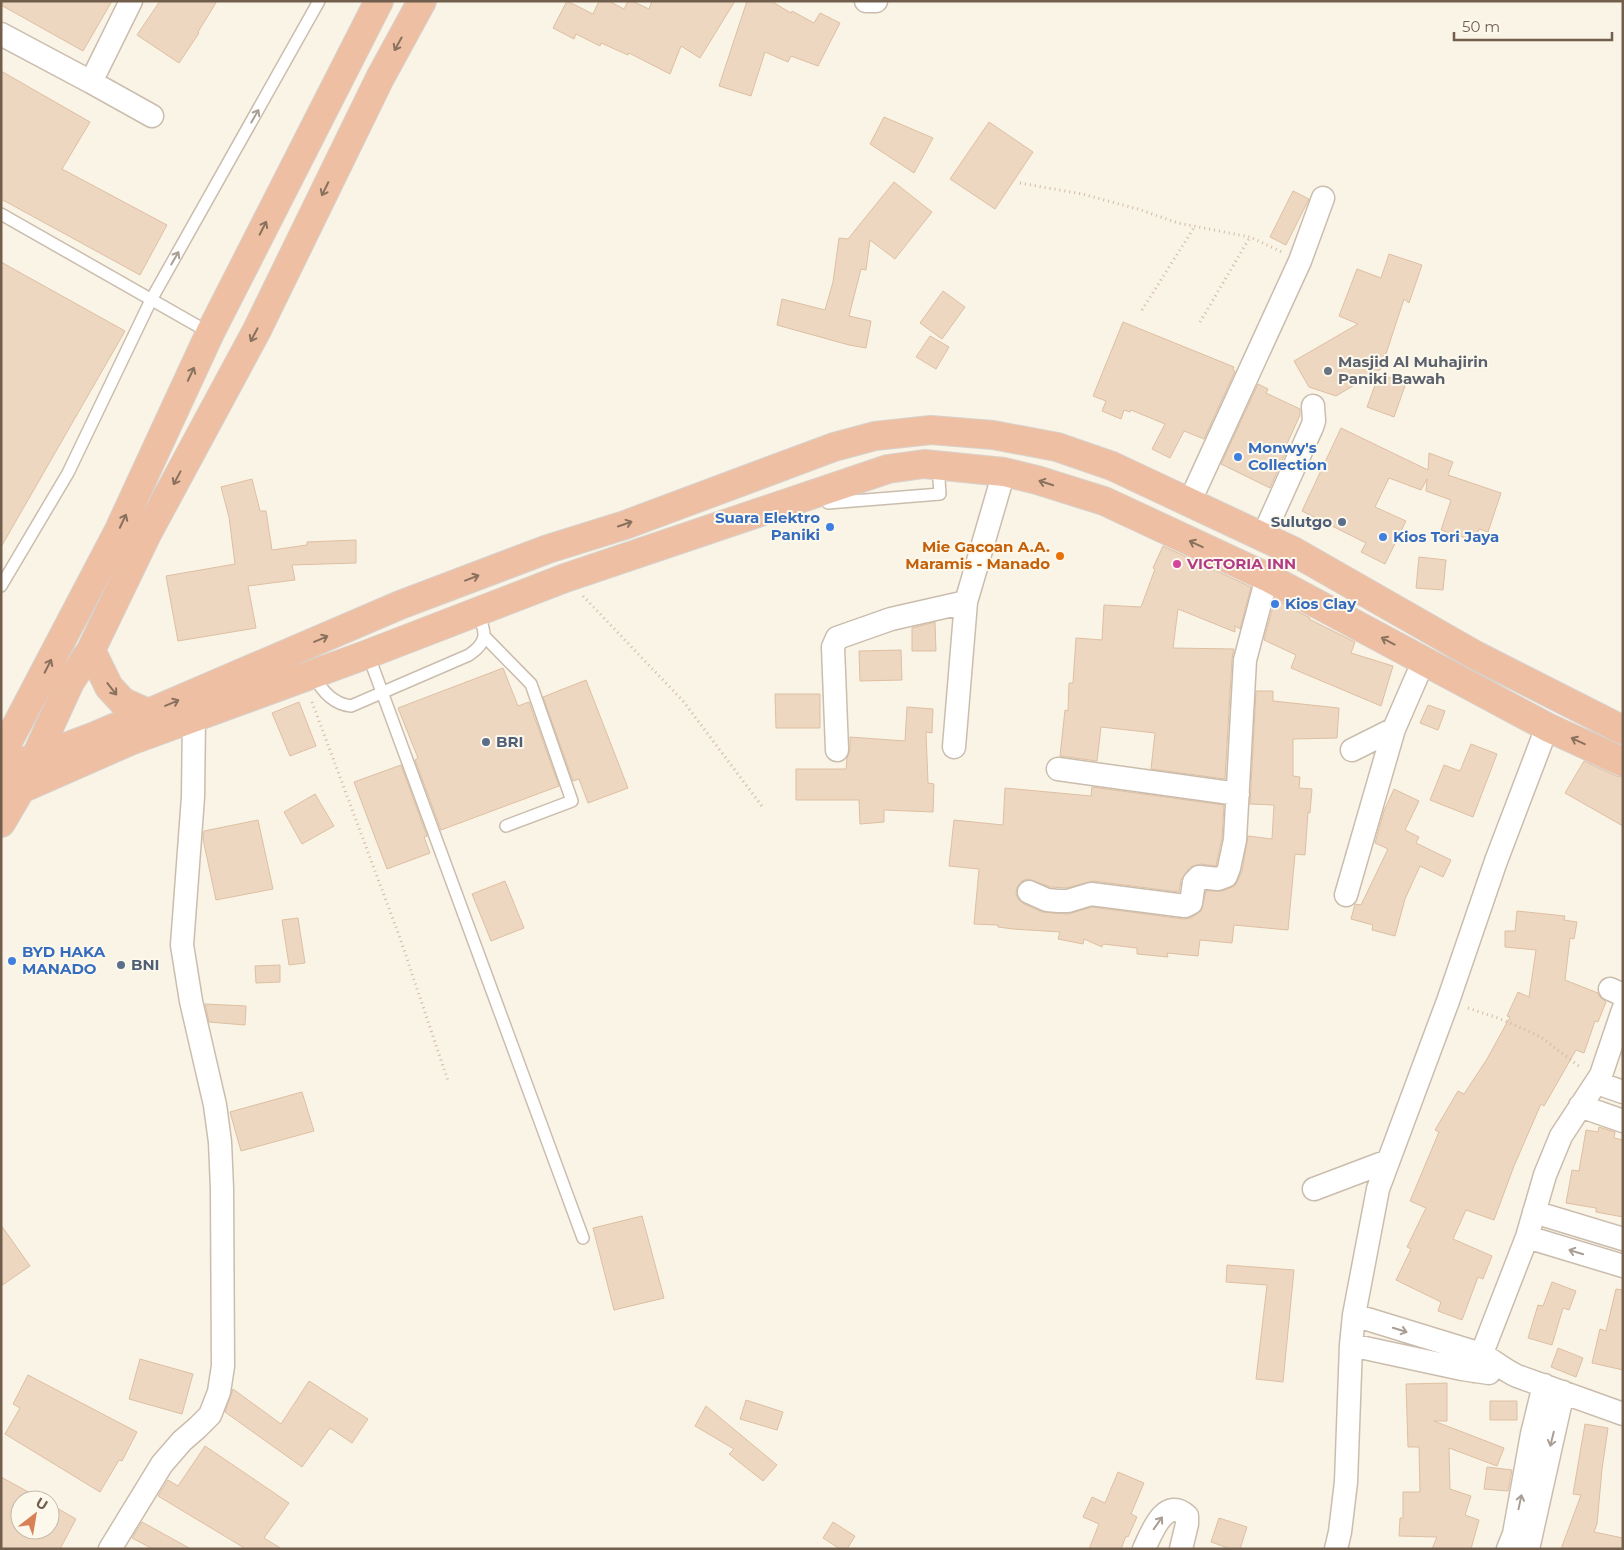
<svg xmlns="http://www.w3.org/2000/svg" width="1624" height="1550" viewBox="0 0 1624 1550" font-family="Montserrat,sans-serif">
  <style>
    .building { fill: #edd7c0; stroke: #debfa2 }
    .lines { fill: none; stroke-linecap: round; stroke-linejoin: round }
    .lane-casing { stroke: #cbbdad; stroke-width: 14 }
    .street-casing { stroke: #cbbdad; stroke-width: 25 }
    .highway-casing { stroke: #d7d2cd; stroke-width: 30 }
    .path { stroke: #d1baa4; stroke-width: 3; stroke-dasharray: 1 4; stroke-linecap: butt }
    .lane { stroke: #fff; stroke-width: 11 }
    .street { stroke: #fff; stroke-width: 22 }
    .highway { stroke: #eebfa3; stroke-width: 28 }
    .oneway { stroke: #8a715e }
    .oneway2 { stroke: #aa9e94 }
    .worship-dot { fill: #6b7280; stroke: #fdf8ec; stroke-width: 2 }
    .shop-dot { fill: #3f7fe0; stroke: #fdf8ec; stroke-width: 2 }
    .service-dot { fill: #5c6f8a; stroke: #fdf8ec; stroke-width: 2 }
    .food-dot { fill: #e8710a; stroke: #fdf8ec; stroke-width: 2 }
    .hotel-dot { fill: #d1479c; stroke: #fdf8ec; stroke-width: 2 }
    .labels { text-anchor: middle; stroke-width: 4; stroke-linejoin: round; paint-order: stroke }
    .worship-label { font-size: 15px; font-weight: bold; fill: #5b616d; stroke: #fdf8ec; text-anchor: start }
    .shop-label { font-size: 15px; font-weight: bold; fill: #366cbe; stroke: #fdf8ec; text-anchor: start }
    .service-label { font-size: 15px; font-weight: bold; fill: #4e5e75; stroke: #fdf8ec; text-anchor: start }
    .food-label { font-size: 15px; font-weight: bold; fill: #c56008; stroke: #fdf8ec; text-anchor: end }
    .hotel-label { font-size: 15px; font-weight: bold; fill: #b23c85; stroke: #fdf8ec; text-anchor: start }
  </style>
  <rect width="100%" height="100%" fill="#faf4e6"/>
  <path class="building" d="M1,1H112L83,51L1,5Z
    M160,1H217L198,32L199,33L179,63L137,35Z
    M567,1L593,14L599,1H609L624,9L628,1H632L649,9L652,1H735L700,58L681,46L670,74L629,53L628,55L601,43L600,46L576,34L574,39L553,28Z
    M747,1H771L791,13L792,11L814,23L820,13L840,23L818,66L791,56L788,62L765,52L751,96L719,86Z
    M1,71L90,122L62,169L167,225L140,275L1,199Z
    M884,117L933,138L914,173L870,144Z
    M989,122L1033,152L995,209L950,179Z
    M894,182L932,212L895,259L870,240L866,270L861,269L849,316L871,321L866,348L849,345L777,325L782,299L825,310L833,282L839,238L848,239Z
    M1293,191L1309,199L1286,245L1270,237Z
    M1389,254L1422,265L1409,303L1404,299L1381,369L1336,396L1309,387L1294,361L1358,324L1339,316L1357,269L1381,278Z
    M1,262L125,331L1,547Z
    M943,291L965,307L942,339L920,323Z
    M1123,322L1234,367L1233,370L1235,371L1204,439L1184,431L1170,458L1152,449L1165,424L1131,410L1130,412L1124,410L1121,419L1102,411L1106,401L1093,396Z
    M930,336L949,347L936,369L916,357Z
    M1379,374L1406,383L1394,417L1367,407Z
    M1258,384L1268,389L1266,393L1300,409V415L1286,446L1288,447L1270,488L1221,464Z
    M1341,428L1428,470L1429,453L1453,462L1448,475L1501,493L1488,532L1479,529L1475,541L1441,530L1451,500L1426,491L1427,479L1421,490L1389,478L1375,507L1406,521L1385,564L1361,552L1366,543L1302,511Z
    M252,479L260,511H266L272,550L307,545V542L356,540V563L292,565L295,580L248,586L256,628L178,641L166,576L235,564L229,517L221,487Z
    M1163,546L1251,587L1240,629L1235,626V632L1178,609L1173,648L1234,649L1232,659L1225,779L1151,769L1155,733L1101,727L1097,761L1060,756L1065,710L1068,711L1069,683H1073L1076,638L1102,640L1104,605L1141,607L1155,569L1153,568Z
    M1419,557L1446,560L1443,590L1416,588Z
    M1275,599L1310,618L1309,619L1355,642L1351,653L1393,666L1381,706L1291,668L1296,655L1264,640Z
    M935,622L936,651H912V628Z
    M901,650L902,680L860,681L859,651Z
    M503,668L518,706L529,702L559,786L441,830L415,760L418,758L398,708Z
    M586,680L628,788L588,803L579,779L573,781L543,697Z
    M1256,691H1273V701L1339,708L1337,738L1293,739V776L1300,777L1299,788L1312,789L1310,813L1308,812L1305,855L1295,854L1288,930L1234,925L1232,943L1200,940L1198,956L1167,953L1168,957L1137,954V948L1103,944L1102,947L1084,939L1083,944L1058,939L1060,932L1013,929L998,927V925L974,924L979,869L949,866L954,820L1003,825L1005,788L1091,796L1092,787L1224,805L1222,838L1216,866L1200,864L1190,867L1181,880L1179,892L1093,881L1066,888L1050,887L1028,879L1022,881L1017,887L1016,894L1018,899L1024,904L1042,912L1068,914L1092,907L1184,919L1191,918L1201,911L1206,891H1222L1235,886L1242,871L1248,836L1272,839L1274,805L1250,804Z
    M775,694H820V728H776Z
    M299,702L316,746L290,756L272,713Z
    M1428,705L1445,711L1438,730L1420,723Z
    M907,707L933,709L932,733L926,732L928,783L934,784L933,812L884,810V822L860,824L859,800H796V769H846L847,758L850,750V737L905,741Z
    M1471,744L1497,754L1473,817L1430,800L1444,765L1460,771Z
    M1584,761L1616,776L1623,777V826L1565,793Z
    M401,765L427,836L424,837L430,853L387,869L354,782Z
    M1394,789L1419,801L1405,830L1419,837L1416,843L1451,860L1443,877L1420,866L1405,899L1395,936L1372,930L1373,925L1351,919L1355,904L1361,905L1388,849L1375,843L1384,811Z
    M315,794L334,826L302,844L284,812Z
    M258,820L273,889L216,900L203,839L204,831Z
    M505,881L524,928L491,941L472,894Z
    M1517,911L1565,916L1564,920L1577,922L1574,939L1570,938L1565,980L1598,993L1600,997L1606,1002L1598,1022L1595,1021L1584,1053L1576,1050L1544,1106L1541,1104L1514,1166L1494,1220L1466,1210L1453,1239L1492,1256L1483,1279L1478,1277L1462,1320L1438,1311L1441,1302L1396,1280L1411,1249L1407,1247L1426,1208L1410,1201L1439,1132L1435,1130L1458,1091L1464,1094L1487,1059L1510,1017L1507,1016L1518,992L1529,997L1536,950L1505,947V931H1515Z
    M298,918L305,963L289,965L282,920Z
    M280,965V982L256,983L255,966Z
    M205,1004L246,1006L245,1025L209,1022Z
    M302,1092L314,1131L241,1151L230,1112Z
    M1599,1127L1615,1132L1614,1138L1623,1140V1217L1596,1212V1208L1566,1203L1572,1170L1579,1171L1586,1130L1598,1132Z
    M642,1216L664,1298L614,1310L593,1228Z
    M1,1225L30,1266L1,1286Z
    M1227,1265L1294,1270L1283,1382L1256,1379L1267,1285L1226,1282Z
    M1552,1282L1576,1291L1569,1310L1563,1308L1552,1345L1528,1338L1538,1305L1543,1306Z
    M1616,1289L1623,1290V1370L1592,1363L1600,1329L1606,1331Z
    M1558,1348L1583,1358L1576,1377L1551,1367Z
    M140,1359L193,1374L182,1414L129,1399Z
    M28,1375L137,1432L122,1461L119,1460L100,1492L5,1434L20,1408L13,1404Z
    M309,1381L368,1419L352,1443L330,1428L302,1467L225,1412L233,1389L281,1424Z
    M1447,1383V1421H1434L1504,1448L1497,1466L1449,1448L1450,1489L1471,1496L1465,1515L1479,1520L1471,1549H1432L1437,1537L1399,1536L1400,1518H1403V1492H1420L1419,1447H1408L1406,1384Z
    M746,1400L783,1412L777,1430L740,1419Z
    M1490,1401H1517V1420H1490Z
    M706,1406L777,1465L763,1481L729,1454L734,1449L695,1426Z
    M1585,1424L1608,1428L1602,1469L1597,1524L1594,1532L1623,1538V1549H1561L1581,1495L1573,1494Z
    M205,1446L289,1503L264,1538L282,1549H246L158,1496L168,1480L178,1486Z
    M1487,1467L1512,1470L1508,1491L1484,1489Z
    M1118,1472L1144,1483L1131,1514L1137,1517L1128,1537L1126,1536L1121,1549H1089L1099,1524L1083,1517L1092,1497L1105,1503Z
    M1,1477L43,1500H20V1530H50V1504L76,1519L60,1549H1Z
    M1219,1518L1247,1527L1240,1549H1231L1211,1542Z
    M142,1522L191,1549H153L132,1538Z
    M833,1522L855,1536L847,1549H840L823,1538Z"/>
  <g class="lines">
    <g class="lane-casing">
      <path id="lane" d="M1,214L210,333
        M828,503L940,494L938,466
        M1,586L68,473L151,300L319,1
        M484,636L531,684L572,801L506,826
        M368,654L583,1238
        M313,674C321,690 332,704 351,706L469,655C488,642 487,633 477,612"/>
    </g>
    <g class="street-casing">
      <path id="street" d="M131,1L91,82L152,116
        M866,1H876
        M1,34L91,82
        M1190,501L1300,261L1323,198
        M1263,536L1312,427L1314,421L1313,406
        M954,747L966,602L1004,472
        M837,750L833,647L837,638L891,619L966,602
        M1352,750L1394,729
        M1058,769L1238,794
        M1029,892L1047,900L1058,901H1068L1091,894L1185,906L1191,903L1194,882L1199,877L1218,879L1226,876L1229,868L1235,840L1245,660L1267,577
        M1346,895L1394,729L1424,660
        M1610,989L1619,993L1623,997
        M1597,1083L1623,1092
        M1580,1106L1623,1121
        M1314,1189L1388,1161
        M1534,1212L1623,1239
        M1527,1237L1623,1266
        M1354,1315L1481,1354C1494,1361 1504,1370 1517,1376L1623,1414
        M1351,1345L1462,1369L1489,1373
        M1475,1371L1527,1237L1545,1175L1561,1136L1601,1075L1623,1010
        M110,1549L162,1464L182,1441L197,1428L210,1415L219,1392L223,1366L222,1189L220,1142L215,1105L191,1001L182,945L193,797L194,718
        M1144,1549C1151,1534 1165,1495 1187,1516V1524L1181,1549
        M1336,1549L1340,1532L1346,1482L1351,1345L1354,1315L1378,1189L1448,1001L1496,861L1547,727
        M1508,1549L1514,1534L1532,1434L1544,1385
        M1528,1549L1563,1392"/>
    </g>
    <g class="highway-casing">
      <path id="highway" d="M91,650L109,687L123,702L148,713
        M1,755L118,532L210,333L379,1
        M1,766L34,759L95,736L400,605L548,549L625,525L834,447L875,436L931,430L993,435L1057,447L1112,466L1293,551L1475,655L1623,730
        M1,795L21,789L130,741L368,654L565,578L888,469L924,464L1004,472L1037,480L1104,501L1267,577L1547,727L1623,762
        M1,823L21,789L70,682L91,650L147,534L257,330L380,78L422,1"/>
    </g>
    <path class="path" d="M1020,183L1082,194L1138,209L1178,223L1250,237L1282,252
      M1142,310L1195,226
      M1200,322L1250,237
      M583,596L683,701L764,809
      M312,702L400,938L448,1081
      M1468,1008L1498,1018L1531,1032L1542,1038L1580,1067"/>
    <use href="#lane" class="lane"/>
    <use href="#street" class="street"/>
    <use href="#highway" class="highway"/>
  </g>
  <defs><path id="oneway-shaft" d="M-6 0H5M1.5-3L5.5 0L1.5 3" fill="none" stroke-width="1.6" stroke-linecap="round" stroke-linejoin="round" transform="scale(1.25)"/></defs>
  <g class="oneway">
    <use href="#oneway-shaft" transform="translate(398 44) rotate(119)"/>
    <use href="#oneway-shaft" transform="translate(325 189) rotate(116)"/>
    <use href="#oneway-shaft" transform="translate(263 228) rotate(-63)"/>
    <use href="#oneway-shaft" transform="translate(254 335) rotate(118)"/>
    <use href="#oneway-shaft" transform="translate(191 374) rotate(-65)"/>
    <use href="#oneway-shaft" transform="translate(177 478) rotate(118)"/>
    <use href="#oneway-shaft" transform="translate(1046 483) rotate(-162)"/>
    <use href="#oneway-shaft" transform="translate(123 521) rotate(-65)"/>
    <use href="#oneway-shaft" transform="translate(625 524) rotate(-19)"/>
    <use href="#oneway-shaft" transform="translate(1196 544) rotate(-155)"/>
    <use href="#oneway-shaft" transform="translate(472 578) rotate(-21)"/>
    <use href="#oneway-shaft" transform="translate(321 639) rotate(-23)"/>
    <use href="#oneway-shaft" transform="translate(1388 641) rotate(-152)"/>
    <use href="#oneway-shaft" transform="translate(48 666) rotate(-63)"/>
    <use href="#oneway-shaft" transform="translate(112 689) rotate(52)"/>
    <use href="#oneway-shaft" transform="translate(172 703) rotate(-23)"/>
    <use href="#oneway-shaft" transform="translate(1578 741) rotate(-155)"/>
  </g>
  <g class="oneway2">
    <use href="#oneway-shaft" transform="translate(255 116) rotate(-60)"/>
    <use href="#oneway-shaft" transform="translate(175 258) rotate(-60)"/>
    <use href="#oneway-shaft" transform="translate(1576 1252) rotate(-163)"/>
    <use href="#oneway-shaft" transform="translate(1400 1330) rotate(17)"/>
    <use href="#oneway-shaft" transform="translate(1552 1439) rotate(104)"/>
    <use href="#oneway-shaft" transform="translate(1520 1502) rotate(-78)"/>
    <use href="#oneway-shaft" transform="translate(1158 1523) rotate(-55)"/>
  </g>
  <circle class="worship-dot" cx="1328" cy="371" r="5"/>
  <g class="shop-dot">
    <circle cx="1238" cy="457" r="5"/>
    <circle cx="830" cy="527" r="5"/>
    <circle cx="1383" cy="537" r="5"/>
    <circle cx="1275" cy="604" r="5"/>
    <circle cx="12" cy="961" r="5"/>
  </g>
  <g class="service-dot">
    <circle cx="1342" cy="522" r="5"/>
    <circle cx="486" cy="742" r="5"/>
    <circle cx="121" cy="965" r="5"/>
  </g>
  <circle class="food-dot" cx="1060" cy="556" r="5"/>
  <circle class="hotel-dot" cx="1177" cy="564" r="5"/>
  <g class="labels">
    <g class="worship-label">
      <text x="1338" y="367">Masjid Al Muhajirin<tspan x="1338" dy="17">Paniki Bawah</tspan></text>
    </g>
    <g class="shop-label">
      <text x="1248" y="453">Monwy's<tspan x="1248" dy="17">Collection</tspan></text>
      <text x="820" y="523" text-anchor="end">Suara Elektro<tspan x="820" dy="17">Paniki</tspan></text>
      <text x="1393" y="542">Kios Tori Jaya</text>
      <text x="1285" y="609">Kios Clay</text>
      <text x="22" y="957">BYD HAKA<tspan x="22" dy="17">MANADO</tspan></text>
    </g>
    <g class="service-label">
      <text x="1332" y="527" text-anchor="end">Sulutgo</text>
      <text x="496" y="747">BRI</text>
      <text x="131" y="970">BNI</text>
    </g>
    <g class="food-label">
      <text x="1050" y="552">Mie Gacoan A.A.<tspan x="1050" dy="17">Maramis - Manado</tspan></text>
    </g>
    <g class="hotel-label">
      <text x="1187" y="569">VICTORIA INN</text>
    </g>
  </g>
  <rect width="1624" height="1550" fill="none" stroke="#715e4d" stroke-width="5"/>
  <g transform="translate(35 1515) rotate(31)"><circle r="24" fill="#fdf8ec" stroke="#c5baac"/>
  <path d="M0-4L9 19L0 12L-9 19Z" fill="#d88157"/>
  <text y="-8" font-size="14" font-weight="bold" text-anchor="middle" fill="#715e4d">U</text>
  </g>
  <path d="M1454 32v8h158v-8" fill="none" stroke="#715e4d" stroke-width="2.5"/>
  <text x="1462" y="32" font-size="15" fill="#715e4d" stroke="#fdf8ec" stroke-width="4" paint-order="stroke">50 m</text>
</svg>
